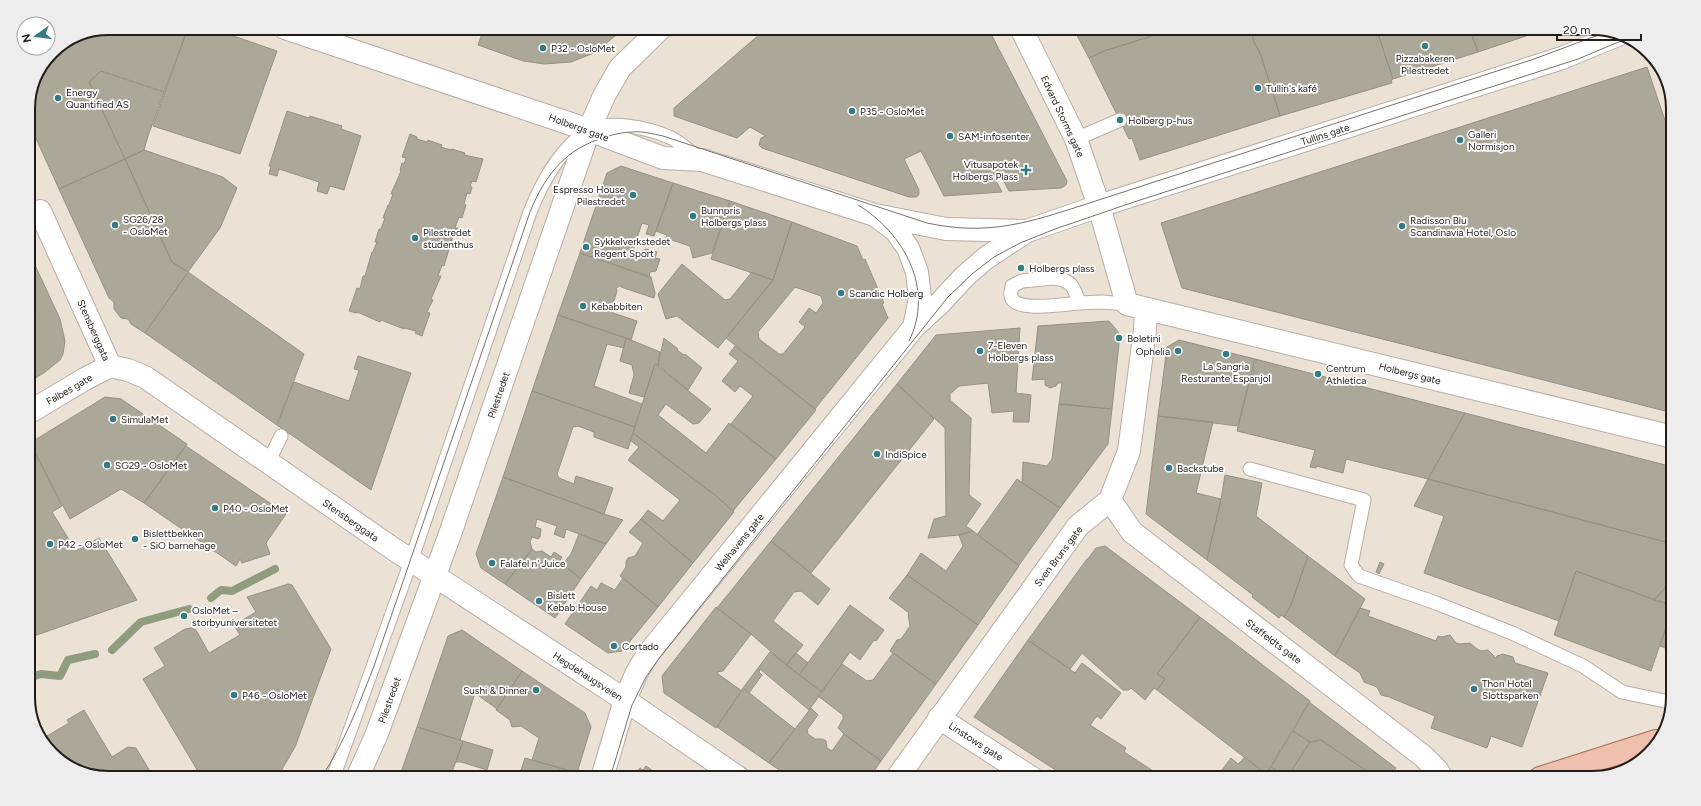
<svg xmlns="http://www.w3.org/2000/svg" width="1701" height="806" viewBox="0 0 1701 806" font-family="Figtree,sans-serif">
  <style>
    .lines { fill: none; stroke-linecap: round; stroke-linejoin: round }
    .stream { stroke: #8f9c7e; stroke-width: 8 }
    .building { fill: #aba89a; stroke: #959284; fill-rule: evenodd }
    .lane-casing { stroke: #b8aea2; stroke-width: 15 }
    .street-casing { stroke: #b8aea2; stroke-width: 24 }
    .secondary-casing { stroke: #b8aea2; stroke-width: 24 }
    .primary-casing { stroke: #a06c55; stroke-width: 24 }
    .lane { stroke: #fff; stroke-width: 13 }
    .street { stroke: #fff; stroke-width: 22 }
    .secondary { stroke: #fff; stroke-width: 22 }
    .primary { stroke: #efc0ad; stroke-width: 22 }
    .tram { stroke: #787169; stroke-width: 1 }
    .poi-dot { fill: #357b86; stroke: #fff; stroke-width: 1.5 }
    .labels { text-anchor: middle; stroke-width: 3.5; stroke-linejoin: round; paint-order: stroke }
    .poi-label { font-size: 10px; fill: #211d19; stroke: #fff; text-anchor: start }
    .street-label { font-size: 10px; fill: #211d19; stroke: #fff }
    .rim { fill: none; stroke: #211d19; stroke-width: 2 }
  </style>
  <rect width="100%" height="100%" fill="#ece1d5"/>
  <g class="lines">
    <path class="stream" d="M211,598L221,590L232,591L275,569
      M112,650L141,622L189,609
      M28,678L41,674L60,676L68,660L95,654"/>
  </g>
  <path class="building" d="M109,28H188L164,92L101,71L89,82L125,159L59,189L28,121V104L34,78L52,51L78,34Z
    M188,28H210L277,51L240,154L153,126Z
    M489,28H625L594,53L571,62L545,64L523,61L478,45L483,31Z
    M767,28H988L1067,181L1066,185L1061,188L1009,191L1002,178L996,181L1002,192L944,196L921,151L904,159L919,190V194L917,197H909L762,148L759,145L760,141L761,138L766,136L750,127L737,138L674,116V108Z
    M1073,28H1177L1104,51L1089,58Z
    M1177,28H1250L1254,42L1261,55L1280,116L1140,160L1132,138L1129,139L1089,58L1104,51Z
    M1250,28H1376L1393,79L1391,80L1392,83L1280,116L1261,55L1254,42Z
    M1376,28H1469L1478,52L1393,79Z
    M1469,28H1550L1478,52Z
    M1647,67L1673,144V413L1182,288L1161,223Z
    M101,71L164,92L148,136L144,150L125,159L89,82Z
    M287,111L309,118L310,116L342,126L341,129L361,136L344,190L330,186L327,194L317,191L319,182L279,169L277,176L269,174L271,166H269Z
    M410,134L417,137V139L427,142L428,140L442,145L441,147L451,150L452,149L465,153L464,155L483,159L476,182L472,181L470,186L472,187L470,194L467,193L464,204L466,205L462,218L459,217L455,228H458L454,234L446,259L444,266L442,265L438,276H441L431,299L433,300L427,312L430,313L422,336L415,333L416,331L404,328V329L381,320L380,322L357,312L356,313L349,311L357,288L360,289L363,276H365L372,252H373L377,242H375L379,229H381L385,218H383L388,205H389L393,194H391L401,171L400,170L402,163L404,164L406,158L402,157Z
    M144,150L223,177L237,188L220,228L188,272L172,262L125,159Z
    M125,159L172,262L188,272L145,333L131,324L128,319L121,318L114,309V302L109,298L59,189Z
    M621,166L673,183L654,236L646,234L649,225L642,223L633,250L641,252L646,249L657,252L655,258L660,259L656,271L650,272L649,277L580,253L607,173Z
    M673,183L730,201L712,253L693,258L690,246L666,238L667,235L656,231Z
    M730,201L792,222L773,280L711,259Z
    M792,222L857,246L863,260L865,259L884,303L882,304L888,318L815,409L726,338L773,280ZM795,287L821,296L823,303L816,313L809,308L799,322L805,327L783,354H779L759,339L758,332Z
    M28,250L60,319L65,341L63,354L60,360L45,372L28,383Z
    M580,253L651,277L655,293L654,298L621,287L622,285L616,288L617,291L611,310L613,313L637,321L631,340L558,315Z
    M682,264L725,300L730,299L752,272L773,280L718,348L677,316L666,319L658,294Z
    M188,272L304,354L277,425L145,333Z
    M558,315L626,338L624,348L607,344L594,386L642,404L635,427L532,391Z
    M1109,321L1120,334L1112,409L1059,404L1062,383H1058L1056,386L1050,388L1045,385V379L1032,380L1038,326Z
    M1020,328L1016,393L1031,395L1029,422H1013L1014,411L992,413L988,383L959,386L950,394V400L971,418L969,495L981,504L966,526L973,531L959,535L928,538L934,519L946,516L945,428L897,384L936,335Z
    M626,338L660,352L658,365L655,364L644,397L629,393L634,375L632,365L620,361Z
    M664,338L678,349L677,350L684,355L685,354L702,368L688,390L658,365Z
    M1179,340L1255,359L1238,426L1158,416L1167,347Z
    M735,346L816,410L776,459L731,424L753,396L740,386L735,392L722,381L738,361L729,354Z
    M358,356L411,373L371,490L277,425L294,382L349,401L359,370L354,369Z
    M1255,359L1465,413L1428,479L1346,459L1343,473L1316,466V468L1310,467L1315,450L1237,431Z
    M655,364L711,409L699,423L693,424L666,404L658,415L706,453L729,423L776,459L733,511L715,495L633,433Z
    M897,384L934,419L811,573L771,541Z
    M532,391L635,427L628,449L594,437V432L578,426L573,427L557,474L559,478L574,484L576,476L613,488L604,514L503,477Z
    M105,397L121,399L187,444L144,503L121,489L70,519L30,443Z
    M1059,404L1112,409L1108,444L1060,508L1022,483L1023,462L1047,466L1052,459Z
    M1465,413L1673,467V544L1428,479Z
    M1158,416L1213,422L1196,493L1221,499L1207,560L1146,514Z
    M633,433L715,495L734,512L693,563L641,519L648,510L663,521L680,500L628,460L639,447L630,440Z
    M30,443L62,506L52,512L76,551L99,538L137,600L28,638V444Z
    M186,446L286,514L266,543L270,554L242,563L240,559L236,566L144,503Z
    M1225,475L1262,483L1256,516L1308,556L1291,605L1284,617L1281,615L1279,618L1252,597L1253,595L1207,560L1221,499Z
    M503,477L604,514L623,520L606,544L566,529L564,538L554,534L557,526L537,519L535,527L541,529L540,537L538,539L532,537L530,542L532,549L505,584L481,568L476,554Z
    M1017,479L1060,508L1019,565L977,535Z
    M1428,479L1673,544V579L1654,600L1576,571L1559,621L1424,573L1444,516L1414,506Z
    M641,519L693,563L658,607L620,576L626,567V561L628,558L635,556L643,543L629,532Z
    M973,531L1019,566L978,625L907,575L921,553L946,571L963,546L959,535Z
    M579,534L606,544L581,579L563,564L571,554Z
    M771,541L830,589L818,605L801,591L794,592L773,621L803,645L786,665L751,634L717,608Z
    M1105,546L1200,617L1157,674L1165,679L1157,690L1154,688L1145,700L1131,688L1129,690H1123L1082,653L1070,669L1028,640L1087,559H1088L1096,548Z
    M532,549L536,552L542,551L551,557L554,552L562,557L559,562L581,579L555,618L505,584Z
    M1308,556L1365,599L1335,656L1284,617L1291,605Z
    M1380,562L1384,564L1379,574L1376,572Z
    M1576,571L1673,606L1651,671L1554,635Z
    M907,575L978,625L936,684L890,651L897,640L901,639L910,626L908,614L909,613L889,598Z
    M623,578L658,607L622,651L608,653L565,624L591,586L597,590L601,583L615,590Z
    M1673,579V606L1654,600Z
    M288,584L292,585L331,649L295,747L277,778H202L143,679L165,666L154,648L185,629L191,628L196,630L209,653L240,635L234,625L256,612L247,597Z
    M850,605L884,630L876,641L874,640L860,660L850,652L822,692L799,675Z
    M1673,606V651L1660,646Z
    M716,607L751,634L723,671L717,672L718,674L742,691L716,728L664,693L662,676Z
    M1360,608L1370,611L1368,616L1436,641L1438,636L1442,637L1450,635L1456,643L1460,644L1470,643L1477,649L1481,651L1488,650L1496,658L1497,656L1503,654L1513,657L1515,663L1548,673L1522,747L1491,736L1487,748L1431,728L1435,716L1389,697L1381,695L1377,687L1364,682L1360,673L1335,656Z
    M1200,617L1310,701L1266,774L1157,690L1165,679L1157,674Z
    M462,630L522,671L497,709L475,693L460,740L417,727L448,636Z
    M1028,640L1075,673L1082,663L1121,693L1101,719L1097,716L1090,725L1126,748L1124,752L1164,778H1068L974,717Z
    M770,652L822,692L809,710L760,669L759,672L762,675L749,693L743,688Z
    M796,653L808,663L799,675L786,665Z
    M893,653L936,684L881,761L844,734L838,728L843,719V715L818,696L842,664L867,681L873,680Z
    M522,671L585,713L591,727L577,773L532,760L539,738L521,726L512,727L510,720L496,710Z
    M743,688L795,729L769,763L717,727Z
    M1309,702L1396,768L1389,778H1377L1321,740L1310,742L1293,731Z
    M811,708L818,715L807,730L808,734L815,739H823L826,741L827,748L832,751L844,734L881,761L869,778H791L769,763Z
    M84,710L112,757L128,747L136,748L154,778H109L78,772L60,758L47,736L69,723L67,720Z
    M417,727L463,741L450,778H399Z
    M1293,731L1310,742L1287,777L1271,767Z
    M1321,740L1377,778H1287L1310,742Z
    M463,741L493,750L487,770L461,762H456Z
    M1245,757L1266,774L1264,778H1216L1231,758L1238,764Z
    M525,758L578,773L577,778H511L514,772L521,770Z
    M646,766L663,778H633L640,768L643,770Z
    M1271,767L1287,777L1264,778Z
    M962,771L973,778H957Z"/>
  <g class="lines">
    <g class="lane-casing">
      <path id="lane" d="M1076,139L1120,120
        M1054,278C1072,280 1074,287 1079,303C1066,304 1014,313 1011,296C1010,293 1012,289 1012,286L1022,281Z
        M1079,303L1102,302L1127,304
        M268,463L281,436
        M1250,469L1364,500L1351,565L1359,576L1436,603L1512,633L1583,666L1622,692L1665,701L1672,704
        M333,778L411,561L530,212C542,182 560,148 588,131C608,119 649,128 669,137C679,141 689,151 698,158"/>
    </g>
    <g class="street-casing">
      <path id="street" d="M1021,28L1076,139L1099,206L1127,304L1673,437
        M589,130L663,158L702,160L875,215L946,229L1027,231
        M40,211L110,366
        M876,216L896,231L908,248L917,272L920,298L914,327
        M110,366L128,370L145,377L392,548L625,700L739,778
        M28,413L83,380L110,366
        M1110,500L1132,532L1423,756L1437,770L1442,778
        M939,718L1032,778
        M602,778L625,700L637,672L648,654L914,327L940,303L964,277L986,258L1027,231L1099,206L1562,58L1620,34
        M897,778L1078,526L1110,500L1129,451L1145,330L1146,310"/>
    </g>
    <g class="secondary-casing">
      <path id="secondary" d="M285,28L589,130
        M357,778L376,736L450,534L589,130L604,96L620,68L661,28"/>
    </g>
    <g class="primary-casing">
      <path id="primary" d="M1540,778L1656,741"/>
    </g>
    <use href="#lane" class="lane"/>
    <use href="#street" class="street"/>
    <use href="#secondary" class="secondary"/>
    <use href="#primary" class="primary"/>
    <path class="tram" d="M858,205C904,233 935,289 909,341
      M321,778C344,743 359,705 374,666L530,212C545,175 566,148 606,137C614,134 624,132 633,132C643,131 653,134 663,136L927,223C983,235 1021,225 1074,208L1534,59L1609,31
      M610,778L632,705L646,677L660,657L948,297L972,274L994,257L1020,243L1055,229L1134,202L1578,59L1628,38"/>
  </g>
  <g class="poi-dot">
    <circle cx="1425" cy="46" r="4"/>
    <circle cx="543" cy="48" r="4"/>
    <circle cx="1258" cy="88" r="4"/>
    <circle cx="58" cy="98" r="4"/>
    <circle cx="852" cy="111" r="4"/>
    <circle cx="1120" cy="120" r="4"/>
    <circle cx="950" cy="136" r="4"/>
    <circle cx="1460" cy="140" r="4"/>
    <path d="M1024 164h4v4h4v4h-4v4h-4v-4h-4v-4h4z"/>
    <circle cx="633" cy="195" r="4"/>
    <circle cx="693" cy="216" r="4"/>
    <circle cx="115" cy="225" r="4"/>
    <circle cx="1402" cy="226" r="4"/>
    <circle cx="415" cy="238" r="4"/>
    <circle cx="586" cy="247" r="4"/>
    <circle cx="1021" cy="268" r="4"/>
    <circle cx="841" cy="293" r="4"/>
    <circle cx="583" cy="306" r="4"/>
    <circle cx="1119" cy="338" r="4"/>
    <circle cx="980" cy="351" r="4"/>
    <circle cx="1178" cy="351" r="4"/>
    <circle cx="1226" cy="354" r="4"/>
    <circle cx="1318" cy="374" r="4"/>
    <circle cx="113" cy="419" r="4"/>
    <circle cx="877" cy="454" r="4"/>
    <circle cx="107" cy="465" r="4"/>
    <circle cx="1169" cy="468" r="4"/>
    <circle cx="215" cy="508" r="4"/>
    <circle cx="135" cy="539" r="4"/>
    <circle cx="50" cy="544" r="4"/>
    <circle cx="492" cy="563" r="4"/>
    <circle cx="539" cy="601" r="4"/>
    <circle cx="184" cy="616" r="4"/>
    <circle cx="614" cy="646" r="4"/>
    <circle cx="1474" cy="689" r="4"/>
    <circle cx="536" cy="690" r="4"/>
    <circle cx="234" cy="695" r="4"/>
  </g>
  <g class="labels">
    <g class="poi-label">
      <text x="551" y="52">P32 - OsloMet</text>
      <text x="1425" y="62" text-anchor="middle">Pizzabakeren<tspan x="1425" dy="12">Pilestredet</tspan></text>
      <text x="1266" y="92">Tullin's kafé</text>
      <text x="66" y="96">Energy<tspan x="66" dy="12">Quantified AS</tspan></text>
      <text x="860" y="115">P35 - OsloMet</text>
      <text x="1128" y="124">Holberg p-hus</text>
      <text x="1468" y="138">Galleri<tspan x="1468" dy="12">Normisjon</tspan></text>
      <text x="958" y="140">SAM-infosenter</text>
      <text x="1018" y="168" text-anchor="end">Vitusapotek<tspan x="1018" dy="12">Holbergs Plass</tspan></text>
      <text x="625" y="193" text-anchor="end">Espresso House<tspan x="625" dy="12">Pilestredet</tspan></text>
      <text x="701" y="214">Bunnpris<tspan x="701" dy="12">Holbergs plass</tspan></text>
      <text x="123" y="223">SG26/28<tspan x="123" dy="12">- OsloMet</tspan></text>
      <text x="1410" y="224">Radisson Blu<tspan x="1410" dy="12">Scandinavia Hotel, Oslo</tspan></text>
      <text x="423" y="236">Pilestredet<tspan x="423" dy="12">studenthus</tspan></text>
      <text x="594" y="245">Sykkelverkstedet<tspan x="594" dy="12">Regent Sport</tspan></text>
      <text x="1029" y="272">Holbergs plass</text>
      <text x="849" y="297">Scandic Holberg</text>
      <text x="591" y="310">Kebabbiten</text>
      <text x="1127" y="342">Boletini</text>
      <text x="988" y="349">7-Eleven<tspan x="988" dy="12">Holbergs plass</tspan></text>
      <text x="1170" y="355" text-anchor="end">Ophelia</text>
      <text x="1226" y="370" text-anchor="middle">La Sangria<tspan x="1226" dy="12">Resturante Espanjol</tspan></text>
      <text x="1326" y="372">Centrum<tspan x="1326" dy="12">Athletica</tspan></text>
      <text x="121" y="423">SimulaMet</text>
      <text x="885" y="458">IndiSpice</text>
      <text x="115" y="469">SG29 - OsloMet</text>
      <text x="1177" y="472">Backstube</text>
      <text x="223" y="512">P40 - OsloMet</text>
      <text x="143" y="537">Bislettbekken<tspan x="143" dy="12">- SiO barnehage</tspan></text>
      <text x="58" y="548">P42 - OsloMet</text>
      <text x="500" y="567">Falafel n' Juice</text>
      <text x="547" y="599">Bislett<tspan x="547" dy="12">Kebab House</tspan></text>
      <text x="192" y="614">OsloMet –<tspan x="192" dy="12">storbyuniversitetet</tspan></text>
      <text x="622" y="650">Cortado</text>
      <text x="1482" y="687">Thon Hotel<tspan x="1482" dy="12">Slottsparken</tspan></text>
      <text x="528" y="694" text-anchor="end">Sushi &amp; Dinner</text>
      <text x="242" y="699">P46 - OsloMet</text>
    </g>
    <g class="street-label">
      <text transform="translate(1063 116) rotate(65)" y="4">Edvard Storms gate</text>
      <text transform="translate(579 127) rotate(20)" y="4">Holbergs gate</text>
      <text transform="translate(1325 134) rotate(-18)" y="4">Tullins gate</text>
      <text transform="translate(94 330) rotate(66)" y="4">Stensberggata</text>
      <text transform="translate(1410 373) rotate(14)" y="4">Holbergs gate</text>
      <text transform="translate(69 389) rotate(-30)" y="4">Falbes gate</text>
      <text transform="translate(498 395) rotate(-71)" y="4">Pilestredet</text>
      <text transform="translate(351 520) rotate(35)" y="4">Stensberggata</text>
      <text transform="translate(739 542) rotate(-51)" y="4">Welhavens gate</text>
      <text transform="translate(1058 556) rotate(-53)" y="4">Sven Bruns gate</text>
      <text transform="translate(1274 641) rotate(37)" y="4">Staffeldts gate</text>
      <text transform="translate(588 676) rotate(33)" y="4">Hegdehaugsveien</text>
      <text transform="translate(389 700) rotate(-70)" y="4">Pilestredet</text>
      <text transform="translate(976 741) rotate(33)" y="4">Linstows gate</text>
    </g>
  </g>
  <path d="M0 0H1701V806H0ZM109 35H1592A74 74 0 0 1 1666 109V697A74 74 0 0 1 1592 771H109A74 74 0 0 1 35 697V109A74 74 0 0 1 109 35Z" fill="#ededed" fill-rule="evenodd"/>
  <path class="rim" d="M109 35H1592A74 74 0 0 1 1666 109V697A74 74 0 0 1 1592 771H109A74 74 0 0 1 35 697V109A74 74 0 0 1 109 35Z"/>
  <g transform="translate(36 36) rotate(256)"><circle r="19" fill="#ffffff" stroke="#a6a5a3"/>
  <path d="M0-3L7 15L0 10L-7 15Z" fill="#357b86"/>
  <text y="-6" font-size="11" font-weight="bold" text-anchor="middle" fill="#211d19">N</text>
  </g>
  <path d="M1557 34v6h84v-6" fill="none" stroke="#211d19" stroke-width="2"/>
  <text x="1563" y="34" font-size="12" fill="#211d19" stroke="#ffffff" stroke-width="3" paint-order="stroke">20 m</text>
</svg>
